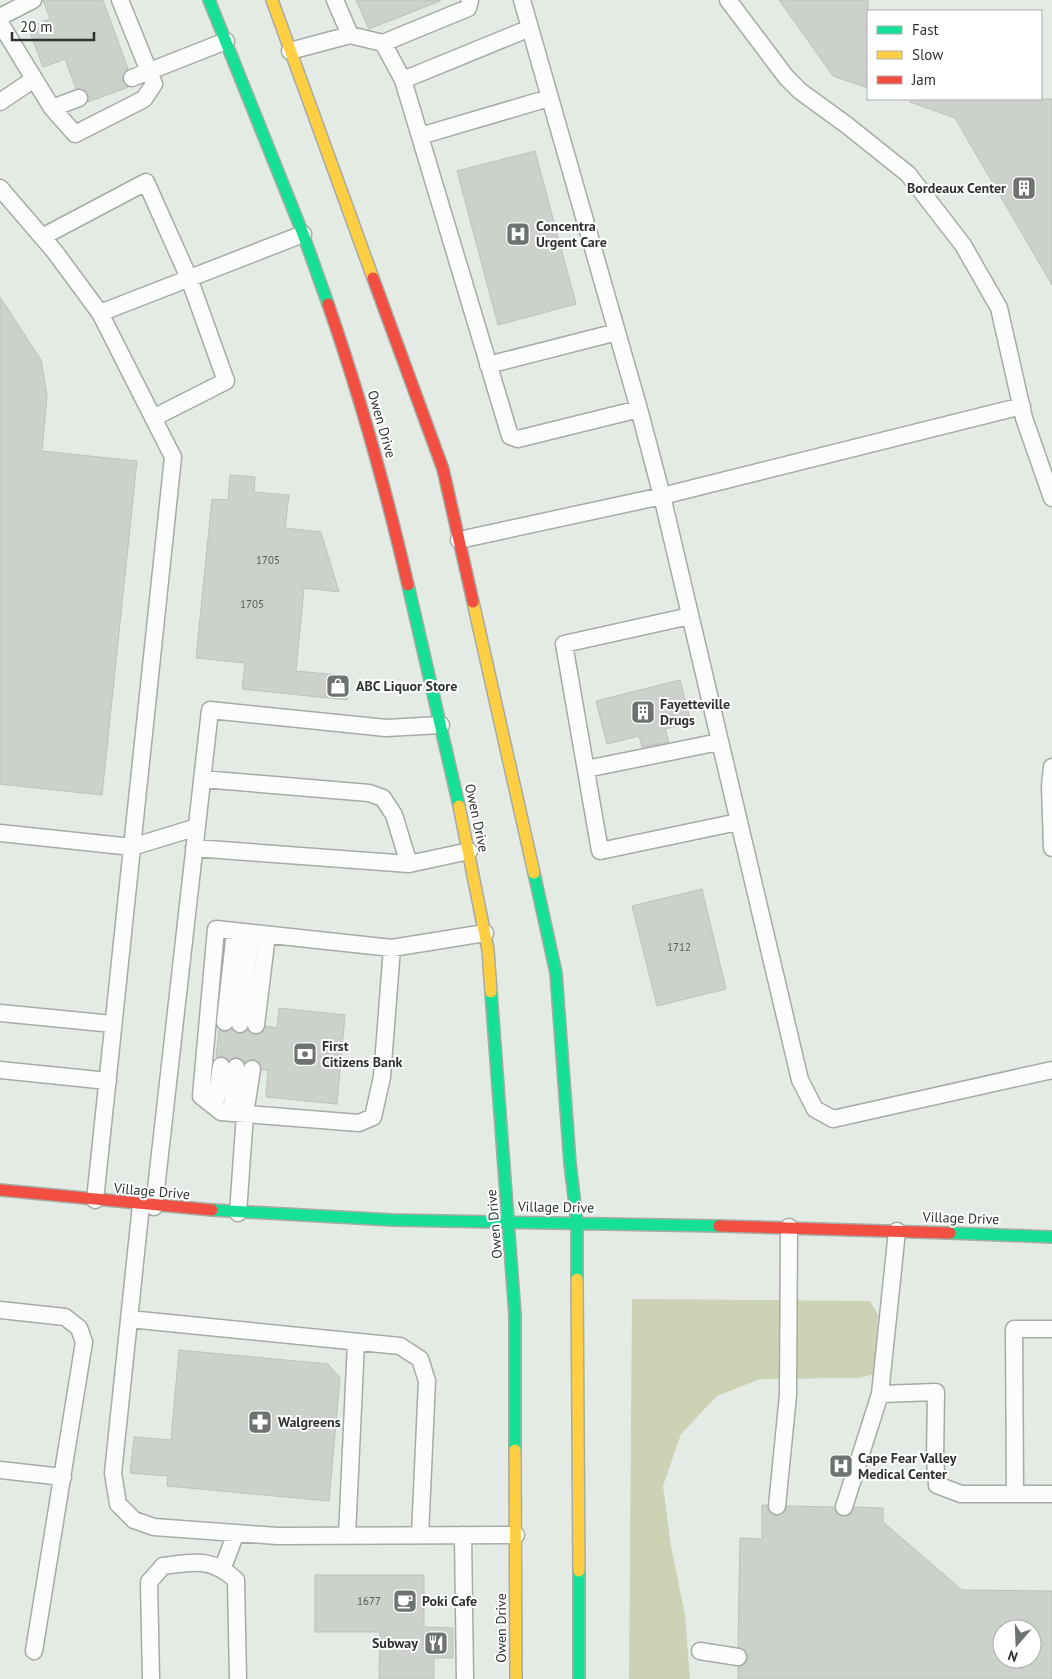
<svg xmlns="http://www.w3.org/2000/svg" width="1052" height="1679" viewBox="0 0 1052 1679" font-family="'PT Sans',sans-serif">
  <style>
    .green { fill: #cdd2b4 }
    .building { fill: #cdd1cc; stroke: #bcc1bc; fill-rule: evenodd }
    .lines { fill: none; stroke-linecap: round; stroke-linejoin: round }
    .lane-casing { stroke: #a6aba6; stroke-width: 19 }
    .fast-casing { stroke: #a6aba6; stroke-width: 14 }
    .slow-casing { stroke: #a6aba6; stroke-width: 14 }
    .jam-casing { stroke: #a6aba6; stroke-width: 14 }
    .lane { stroke: #fbfcfb; stroke-width: 16 }
    .fast { stroke: #16e098; stroke-width: 11 }
    .slow { stroke: #ffcf43; stroke-width: 11 }
    .jam { stroke: #f24e42; stroke-width: 11 }
    .labels { text-anchor: middle; stroke-width: 4; stroke-linejoin: round; paint-order: stroke }
    .number-label { font-size: 11px; fill: #565a56 }
    .poi-label { font-size: 14px; font-weight: bold; fill: #2e332f; stroke: #fff; text-anchor: start }
    .street-label { font-size: 14px; fill: #2e332f; stroke: #fff }
  </style>
  <rect width="100%" height="100%" fill="#e4ebe5"/>
  <path class="green" d="M632,1299L870,1301L878,1314L874,1374L859,1378L760,1379L717,1396L681,1434L663,1486L671,1546L685,1615L690,1679H629Z"/>
  <path class="building" d="M43,0H103L128,69L122,77L123,82L129,87L88,102V95L86,91L76,89L65,59L43,67L28,27L50,19Z
    M356,0H440V1L369,29Z
    M779,0H868V88L833,76Z
    M911,99H1052V285L955,118L910,102Z
    M535,151L576,304L498,325L457,171Z
    M0,297L41,360L47,396L42,451L137,461L102,795L0,784Z
    M230,475L255,477L254,492L289,495L285,528L321,532L339,592L304,588L296,671L349,676L347,700L242,689L245,663L196,658L212,499L228,500Z
    M680,680L691,723L665,729L669,742L642,747L639,736L607,744L596,701Z
    M702,889L726,989L657,1006L632,906Z
    M279,1008L345,1015L337,1104L266,1097L268,1070H262L259,1062L253,1059L245,1062L237,1057L229,1060L223,1056L216,1057L219,1030L224,1032L232,1029L239,1034L248,1030L254,1035L259,1034L266,1026L277,1028Z
    M179,1350L328,1364L340,1378L329,1501L167,1486L168,1476L130,1473L134,1437L171,1440Z
    M762,1505H767L771,1514L776,1516L785,1512L787,1506L834,1507L837,1514L846,1517L851,1514L854,1507L883,1508V1522L962,1590L1052,1591V1679H738V1667L745,1664L748,1658L745,1650L738,1647L740,1538L762,1539ZM1002,1629H1032V1659H1002Z
    M315,1575H424V1627L453,1628V1658H434V1679H379L380,1632H315Z"/>
  <g class="lines">
    <g class="lane-casing">
      <path id="lane" d="M335,0L350,35
        M728,0L786,77L800,91L848,126L908,174L963,245L999,308L1024,418L1052,498
        M0,17L33,0
        M0,23L52,108L79,98
        M530,28L639,409
        M383,43L468,8L470,0
        M290,51L350,35L383,43L403,80L530,28L522,0
        M132,78L226,41
        M403,80L510,436L518,439L639,409L662,496L459,540
        M0,102L34,79
        M52,108L75,134L144,99L154,84L120,0
        M420,136L549,98
        M0,188L55,252L100,313L173,457L95,1200
        M42,237L146,182L189,278L226,381L153,418
        M100,313L303,234
        M488,365L617,332
        M1022,406L662,496L800,1080L815,1109L833,1119L1052,1070
        M690,616L564,644L600,851L738,822
        M1052,767L1050,786L1052,848
        M586,769L719,742
        M202,779L369,793L383,798L394,815L409,864
        M0,833L132,847L197,827
        M194,848L409,864L469,851
        M392,948L382,1077L373,1117L359,1123L221,1112L201,1096L216,929L392,948L485,933
        M0,1013L113,1024
        M225,1022L235,931
        M240,1024L251,933
        M256,1025L267,935
        M0,1070L108,1081
        M215,1107L221,1066
        M231,1113L236,1067
        M141,1205L113,1473L118,1504L134,1520L154,1527L277,1536L516,1535
        M154,1207L210,710L386,728L441,725
        M238,1213L245,1114L252,1069
        M0,1310L65,1317L79,1328L84,1342L34,1651
        M129,1319L400,1346L420,1359L427,1381L420,1535
        M880,1394L936,1392L935,1459L937,1485L961,1494H1052
        M0,1470L63,1477
        M1015,1494L1014,1329H1052
        M777,1506L788,1395L789,1227
        M844,1507L880,1394L897,1231
        M463,1535L465,1679
        M347,1536L356,1342
        M223,1567L236,1533
        M700,1651L738,1657
        M151,1679L149,1582L163,1566C194,1562 211,1557 236,1580L238,1679"/>
    </g>
    <g class="fast-casing">
      <path id="fast" d="M209,0L303,234L328,304
        M408,585L459,806
        M534,873L556,973L570,1163L577,1222V1279
        M491,992L515,1315V1450
        M212,1210L392,1220L719,1226
        M950,1233L1052,1237
        M579,1571V1679"/>
    </g>
    <g class="slow-casing">
      <path id="slow" d="M272,0L373,278
        M473,602L534,873
        M459,806L488,950L491,992
        M577,1279L579,1571
        M515,1450L516,1679"/>
    </g>
    <g class="jam-casing">
      <path id="jam" d="M373,278L443,469L473,602
        M328,304C360,396 386,490 408,585
        M0,1190L212,1210
        M719,1226L950,1233"/>
    </g>
    <use href="#lane" class="lane"/>
    <use href="#fast" class="fast"/>
    <use href="#slow" class="slow"/>
    <use href="#jam" class="jam"/>
  </g>
  <defs>
    <g id="building-square" transform="scale(1.25)"><rect x="-9" y="-9" width="18" height="18" rx="4" fill="#6e736f" stroke="#fff"/><path d="M-4-6H4V6H1V3H-1V6H-4ZM-2.5-4.3h1.7v1.8h-1.7ZM.8-4.3h1.7v1.8H.8ZM-2.5-1h1.7V.8h-1.7ZM.8-1h1.7V.8H.8Z" fill="#fff"/></g>
    <g id="hospital-square" transform="scale(1.25)"><rect x="-9" y="-9" width="18" height="18" rx="4" fill="#6e736f" stroke="#fff"/><path d="M-5-5h3v3.5h4V-5h3V5h-3V1.5h-4V5h-3Z" fill="#fff"/></g>
    <g id="shop-square" transform="scale(1.25)"><rect x="-9" y="-9" width="18" height="18" rx="4" fill="#6e736f" stroke="#fff"/><path d="M-5-2.5h2.3a2.7 3.5 0 0 1 5.4 0H5L5.5 6h-11ZM-1.5-2.5h3a1.5 2.3 0 0 0-3 0Z" fill="#fff"/></g>
    <g id="bank-square" transform="scale(1.25)"><rect x="-9" y="-9" width="18" height="18" rx="4" fill="#6e736f" stroke="#fff"/><path d="M-6-4H6V4H-6ZM0-2.3a2.3 2.3 0 1 0 0 4.6a2.3 2.3 0 1 0 0-4.6Z" fill="#fff"/></g>
    <g id="pharmacy-square" transform="scale(1.25)"><rect x="-9" y="-9" width="18" height="18" rx="4" fill="#6e736f" stroke="#fff"/><path d="M-2-6h4v4h4v4h-4v4h-4v-4h-4v-4h4Z" fill="#fff"/></g>
    <g id="cafe-square" transform="scale(1.25)"><rect x="-9" y="-9" width="18" height="18" rx="4" fill="#6e736f" stroke="#fff"/><path d="M-5.5-4.5H6V0H3Q3 3.5 0 3.5H-2.5Q-5.5 3.5-5.5 0ZM3-3.2v2h1.7v-2ZM-6 4.5H4V6H-6Z" fill="#fff"/></g>
    <g id="restaurant-square" transform="scale(1.25)"><rect x="-9" y="-9" width="18" height="18" rx="4" fill="#6e736f" stroke="#fff"/><path d="M-5-6h1v4h1v-4h1v4h1v-4h1v5L-1.5 .5V6h-2V.5L-5-1ZM5-6V6H3V1.5H1.5Q1.5-4 5-6Z" fill="#fff"/></g>
  </defs>
  <g fill-rule="evenodd">
    <use href="#building-square" x="1024" y="188"/>
    <use href="#hospital-square" x="518" y="234"/>
    <use href="#shop-square" x="338" y="686"/>
    <use href="#building-square" x="643" y="712"/>
    <use href="#bank-square" x="305" y="1054"/>
    <use href="#pharmacy-square" x="260" y="1422"/>
    <use href="#hospital-square" x="841" y="1466"/>
    <use href="#cafe-square" x="405" y="1601"/>
    <use href="#restaurant-square" x="436" y="1643"/>
  </g>
  <g class="labels">
    <g class="number-label">
      <text x="268" y="564">1705</text>
      <text x="252" y="608">1705</text>
      <text x="679" y="951">1712</text>
      <text x="369" y="1605">1677</text>
    </g>
    <g class="poi-label">
      <text x="1006" y="193" text-anchor="end">Bordeaux Center</text>
      <text x="536" y="231">Concentra<tspan x="536" dy="16">Urgent Care</tspan></text>
      <text x="356" y="691">ABC Liquor Store</text>
      <text x="660" y="709">Fayetteville<tspan x="660" dy="16">Drugs</tspan></text>
      <text x="322" y="1051">First<tspan x="322" dy="16">Citizens Bank</tspan></text>
      <text x="278" y="1427">Walgreens</text>
      <text x="858" y="1463">Cape Fear Valley<tspan x="858" dy="16">Medical Center</tspan></text>
      <text x="422" y="1606">Poki Cafe</text>
      <text x="418" y="1648" text-anchor="end">Subway</text>
    </g>
    <g class="street-label">
      <text transform="translate(382 424) rotate(74)" y="5">Owen Drive</text>
      <text transform="translate(477 818) rotate(78)" y="5">Owen Drive</text>
      <text transform="translate(152 1191) rotate(5)" y="5">Village Drive</text>
      <text transform="translate(556 1207) rotate(1)" y="5">Village Drive</text>
      <text transform="translate(961 1218) rotate(2)" y="5">Village Drive</text>
      <text transform="translate(494 1224) rotate(-95)" y="5">Owen Drive</text>
      <text transform="translate(501 1628) rotate(-90)" y="5">Owen Drive</text>
    </g>
  </g>
  <rect x="867" y="10" width="175" height="90" fill="#ffffff" stroke="#abadac"/>
  <rect x="877" y="26" width="25" height="8" fill="#16e098" stroke="#abadac"/>
  <text x="912" y="35" font-size="15" fill="#2e332f">Fast</text>
  <rect x="877" y="51" width="25" height="8" fill="#ffcf43" stroke="#abadac"/>
  <text x="912" y="60" font-size="15" fill="#2e332f">Slow</text>
  <rect x="877" y="76" width="25" height="8" fill="#f24e42" stroke="#abadac"/>
  <text x="912" y="85" font-size="15" fill="#2e332f">Jam</text>
  <g transform="translate(1017 1644) rotate(199)"><circle r="24" fill="#ffffff" stroke="#abadac"/>
  <path d="M0-4L9 19L0 12L-9 19Z" fill="#6e736f"/>
  <text y="-8" font-size="14" font-weight="bold" text-anchor="middle" fill="#2e332f">N</text>
  </g>
  <path d="M12 32v8h82v-8" fill="none" stroke="#2e332f" stroke-width="2.5"/>
  <text x="20" y="32" font-size="15" fill="#2e332f" stroke="#ffffff" stroke-width="4" paint-order="stroke">20 m</text>
</svg>
